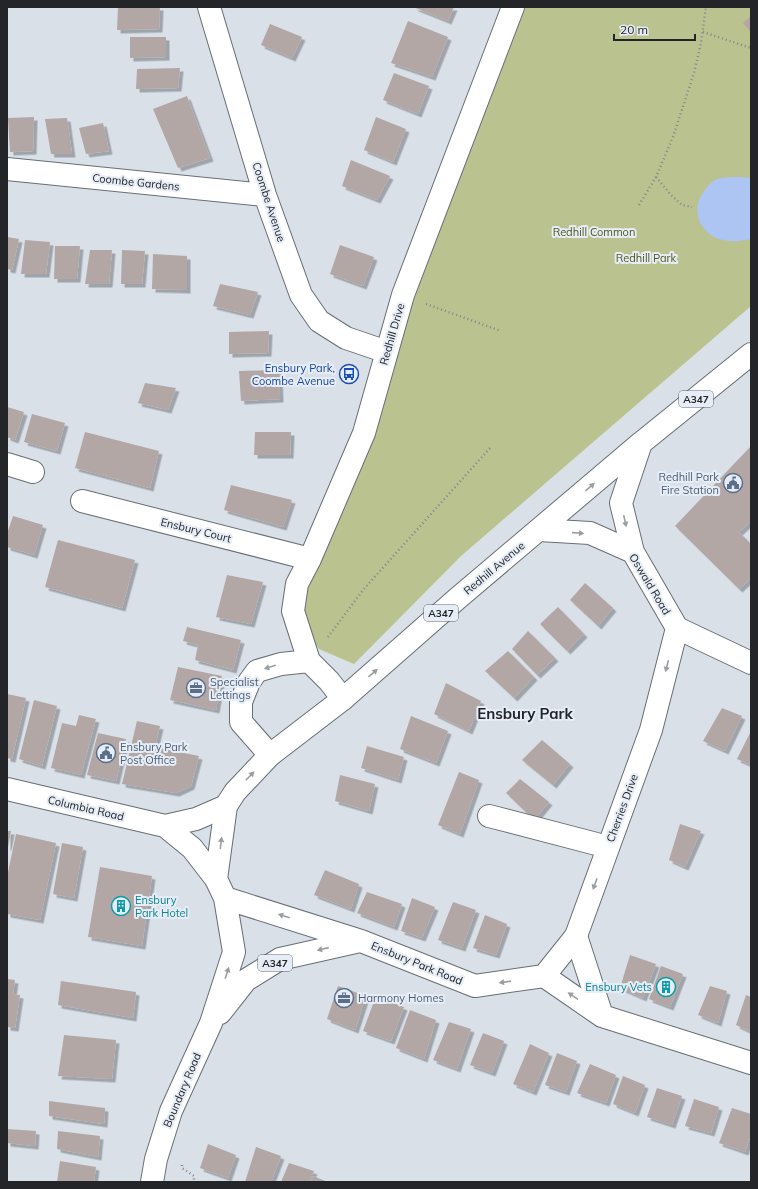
<svg xmlns="http://www.w3.org/2000/svg" width="758" height="1189" viewBox="0 0 758 1189" font-family="Mulish,sans-serif">
  <style>
    .green { fill: #bac290 }
    .water { fill: #acc5f3 }
    .building { fill: #b3a7a5; filter: url(#shadow) }
    .lines { fill: none; stroke-linecap: round; stroke-linejoin: round }
    .minor-casing { stroke: #686e76; stroke-width: 24 }
    .major-casing { stroke: #686e76; stroke-width: 24 }
    .path { stroke: #81868b; stroke-width: 2.5; stroke-dasharray: 1 3; stroke-linecap: butt }
    .minor { stroke: #fff; stroke-width: 22 }
    .major { stroke: #fff; stroke-width: 22 }
    .oneway { fill: #9c9d9e }
    .labels { text-anchor: middle; stroke-width: 4; stroke-linejoin: round; paint-order: stroke }
    .shield { fill: #e6edf6; stroke: #5e6166; stroke-width: 1 }
    .shield-label { font-size: 10px; font-weight: bold; fill: #232528 }
    .street-label { font-size: 11px; fill: #232528; stroke: #e6edf6 }
    .park-label { font-size: 11px; fill: #4e551b; stroke: #e6edf6 }
    .transit-label { font-size: 11px; fill: #164399; stroke: #e6edf6; text-anchor: end }
    .service-label { font-size: 11px; fill: #4e5e75; stroke: #e6edf6; text-anchor: start }
    .culture-label { font-size: 11px; fill: #0d838f; stroke: #e6edf6; text-anchor: start }
    .district-label { font-size: 15px; font-weight: bold; fill: #232528; stroke: #e6edf6 }
  </style>
  <defs>
    <filter id="shadow"><feDropShadow dx="3.5" dy="3.5" stdDeviation="0" flood-color="#0004"/></filter>
  </defs>
  <rect width="100%" height="100%" fill="#d9e0e8"/>
  <path class="green" d="M513,7H751V306L461,556L354,664L319,649L293,611Z"/>
  <path class="water" d="M739,177L751,178V239C743,241 732,242 723,240C701,236 689,210 704,191C707,187 712,181 717,179C724,177 732,177 739,177Z"/>
  <path class="building" d="M118,7H160L159,29L117,30Z
    M413,7H454L448,21Z
    M751,16V32L743,23Z
    M408,21L448,37L432,77L391,63Z
    M270,24L302,37L292,58L261,45Z
    M130,37H166V57L130,58Z
    M180,68L178,88L136,89L137,69Z
    M394,73L429,86L418,114L383,100Z
    M187,96L210,158L178,168L153,109Z
    M34,117L33,151L10,152L8,118Z
    M376,117L406,129L393,162L364,150Z
    M67,118L72,154H51L45,119Z
    M103,123L109,151L86,154L79,128Z
    M351,160L390,176L377,200L342,186Z
    M7,237L19,239L12,270L7,269Z
    M25,240L50,242L46,274H21Z
    M340,245L374,257L363,286L330,274Z
    M55,246H80L77,279H54Z
    M90,250H112L109,284H85Z
    M122,250L145,251L142,284H121Z
    M153,254L187,256V290L152,289Z
    M220,284L258,292L250,315L213,306Z
    M269,331L268,353L229,354V332Z
    M279,370L280,399L241,401L239,371Z
    M145,383L176,388L168,410L138,403Z
    M7,407L24,412L15,440L7,437Z
    M32,414L65,423L57,451L24,442Z
    M85,432L159,451L150,488L75,468Z
    M255,432H291L290,455H254Z
    M751,446V521L739,532L751,544V578L739,589L675,526Z
    M231,485L292,500L283,527L224,510Z
    M13,516L43,525L34,555L7,547V534Z
    M58,540L135,560L122,608L45,587Z
    M227,575L263,582L251,624L216,617Z
    M585,583L613,608L598,626L570,600Z
    M558,607L584,634L567,651L540,624Z
    M187,627L241,640L233,670L195,660L198,645L183,641Z
    M528,631L555,658L537,675L512,649Z
    M508,651L534,677L514,698L485,671Z
    M178,667L222,676L216,710L170,700Z
    M446,683L481,701L469,731L434,714Z
    M7,694L26,698L12,759L7,758Z
    M34,700L57,706L42,766L19,759Z
    M722,708L742,716L725,751L703,741Z
    M79,715L96,719L81,775L51,768L62,723L76,726Z
    M411,716L448,731L436,763L400,749Z
    M137,721L160,726L155,747L199,756L191,786L176,793L122,784Z
    M751,731V765L737,759Z
    M98,733L126,739L116,781L87,775Z
    M542,740L570,764L553,785L522,760Z
    M367,746L404,757L398,780L361,768Z
    M459,772L479,780L460,834L438,825Z
    M340,775L375,784L369,811L335,801Z
    M520,779L549,802L534,820L506,793Z
    M680,824L701,831L685,867L669,860Z
    M7,831H11L8,847H7Z
    M16,834L56,843L40,920L7,914V877Z
    M62,843L83,847L74,898L53,894Z
    M100,867L152,876L142,946L88,937Z
    M325,870L359,884L351,909L314,895Z
    M367,892L402,904L394,927L357,913Z
    M412,898L435,907L422,938L401,931Z
    M453,902L476,910L462,948L438,940Z
    M485,915L507,924L496,955L473,948Z
    M630,955L656,964L643,998L620,988Z
    M661,966L683,974L670,1007L649,999Z
    M7,979L15,980L13,994L20,995L15,1028L7,1027Z
    M61,981L136,992L133,1018L58,1005Z
    M338,986L366,996L355,1030L327,1019Z
    M710,986L727,991L718,1023L698,1015Z
    M746,995L751,997V1032L736,1025Z
    M376,996L404,1007L391,1041L363,1031Z
    M410,1010L436,1020L424,1059L396,1048Z
    M449,1022L471,1029L457,1069L433,1060Z
    M483,1033L504,1041L492,1073L470,1065Z
    M64,1035L116,1040L112,1079L58,1076Z
    M530,1044L549,1053L533,1092L513,1084Z
    M557,1053L577,1061L566,1092L545,1085Z
    M590,1064L616,1075L606,1103L577,1093Z
    M623,1076L645,1085L635,1113L613,1104Z
    M657,1088L682,1096L672,1125L647,1117Z
    M694,1099L719,1107L711,1133L685,1126Z
    M49,1101L105,1108L104,1124L49,1116Z
    M732,1108L751,1114V1134L745,1152L719,1143Z
    M7,1129L36,1131L35,1146L7,1143Z
    M58,1131L100,1136L98,1157L57,1149Z
    M208,1144L236,1155L228,1178L200,1168Z
    M256,1147L281,1156L271,1182H245Z
    M60,1161L96,1167L94,1182H57Z
    M289,1163L314,1171L309,1182H281Z
    M313,1176L328,1182H311Z"/>
  <g class="lines">
    <g class="minor-casing">
      <path id="minor" d="M209,7L265,195L301,295L319,321L346,338L387,352
        M7,169L265,195
        M7,464L33,472
        M82,501L310,559
        M677,628L751,663
        M343,699L329,681L309,661L293,611L297,584L310,559L364,433L403,295L513,7
        M270,755L241,722V702L249,682L257,671L281,664L309,661
        M7,789L165,826L196,819L226,806
        M489,816L608,847
        M165,826L192,848L216,879
        M576,936L602,1016
        M544,976L602,1016L751,1063"/>
    </g>
    <g class="major-casing">
      <path id="major" d="M633,552L621,503L641,443
        M225,898L361,941L475,986L544,976L576,936L651,730L677,628L633,552L590,533L539,530
        M220,1013L246,980L280,959L360,941
        M152,1182L156,1159L171,1111L211,1023L234,952L225,898L216,879L226,806L235,792L270,755L343,699L458,598L641,443L751,354"/>
    </g>
    <path class="path" d="M703,32L751,48
      M656,177L671,195L682,205L692,207
      M639,205L656,177L673,137L694,73L701,43L706,7
      M426,304L501,331
      M328,637L363,590L490,448
      M182,1165V1168L194,1176V1182"/>
    <use href="#minor" class="minor"/>
    <use href="#major" class="major"/>
  </g>
  <defs><path id="oneway-solid" d="M-6-.8H1V-3.2L6.5 0L1 3.2V.8H-6Z"/></defs>
  <g class="oneway">
    <use href="#oneway-solid" transform="translate(590 487) rotate(-40)"/>
    <use href="#oneway-solid" transform="translate(625 521) rotate(77)"/>
    <use href="#oneway-solid" transform="translate(578 533) rotate(4)"/>
    <use href="#oneway-solid" transform="translate(667 666) rotate(104)"/>
    <use href="#oneway-solid" transform="translate(270 667) rotate(163)"/>
    <use href="#oneway-solid" transform="translate(373 673) rotate(-41)"/>
    <use href="#oneway-solid" transform="translate(250 776) rotate(-46)"/>
    <use href="#oneway-solid" transform="translate(221 843) rotate(-83)"/>
    <use href="#oneway-solid" transform="translate(595 884) rotate(110)"/>
    <use href="#oneway-solid" transform="translate(284 916) rotate(-163)"/>
    <use href="#oneway-solid" transform="translate(323 949) rotate(167)"/>
    <use href="#oneway-solid" transform="translate(227 973) rotate(-72)"/>
    <use href="#oneway-solid" transform="translate(505 982) rotate(172)"/>
    <use href="#oneway-solid" transform="translate(573 996) rotate(-146)"/>
  </g>
  <defs>
    <g id="bus-ring" transform="scale(1)"><circle r="9.5" fill="#e6edf6" stroke="#1a4fb4" stroke-width="1.5"/><path d="M-5-6H5V4H4V6H2V4H-2V6H-4V4H-5ZM-3.5-4V0h7V-4ZM-3.5 1.2v1.5H-2V1.2ZM2 1.2v1.5H3.5V1.2Z" fill="#1a4fb4"/></g>
    <g id="civic-ring" transform="scale(1)"><circle r="9.5" fill="#e6edf6" stroke="#5c6f8a" stroke-width="1.5"/><path d="M-.6-6.5H3V-4.5H.6V-3L4-1V1h2V6H-6V1h2V-1L-.6-3ZM-1.2 2.5V6h2.4V2.5Z" fill="#5c6f8a"/></g>
    <g id="office-ring" transform="scale(1)"><circle r="9.5" fill="#e6edf6" stroke="#5c6f8a" stroke-width="1.5"/><path d="M-6-3h4V-5.5h4V-3h4V5H-6ZM-1-4.5V-3h2v-1.5ZM-6 0V1H6V0Z" fill="#5c6f8a"/></g>
    <g id="building-ring" transform="scale(1)"><circle r="9.5" fill="#e6edf6" stroke="#0f9aa8" stroke-width="1.5"/><path d="M-4-6H4V6H1V3H-1V6H-4ZM-2.5-4.3h1.7v1.8h-1.7ZM.8-4.3h1.7v1.8H.8ZM-2.5-1h1.7V.8h-1.7ZM.8-1h1.7V.8H.8Z" fill="#0f9aa8"/></g>
  </defs>
  <g fill-rule="evenodd">
    <use href="#bus-ring" x="349" y="374"/>
    <use href="#civic-ring" x="733" y="483"/>
    <use href="#office-ring" x="196" y="688"/>
    <use href="#civic-ring" x="106" y="753"/>
    <use href="#building-ring" x="121" y="906"/>
    <use href="#building-ring" x="666" y="987"/>
    <use href="#office-ring" x="344" y="998"/>
  </g>
  <g class="labels">
    <g class="shield">
      <rect x="679" y="391" width="34" height="16" rx="3"/>
      <rect x="424" y="605" width="34" height="16" rx="3"/>
      <rect x="258" y="955" width="34" height="16" rx="3"/>
    </g>
    <g class="shield-label">
      <text x="696" y="403">A347</text>
      <text x="441" y="617">A347</text>
      <text x="275" y="967">A347</text>
    </g>
    <g class="street-label">
      <text transform="translate(136 182) rotate(6)" y="4">Coombe Gardens</text>
      <text transform="translate(269 202) rotate(72)" y="4">Coombe Avenue</text>
      <text transform="translate(392 334) rotate(-74)" y="4">Redhill Drive</text>
      <text transform="translate(196 530) rotate(14)" y="4">Ensbury Court</text>
      <text transform="translate(494 568) rotate(-40)" y="4">Redhill Avenue</text>
      <text transform="translate(650 584) rotate(59)" y="4">Oswald Road</text>
      <text transform="translate(86 808) rotate(13)" y="4">Columbia Road</text>
      <text transform="translate(622 808) rotate(-70)" y="4">Cherries Drive</text>
      <text transform="translate(417 963) rotate(22)" y="4">Ensbury Park Road</text>
      <text transform="translate(182 1090) rotate(-67)" y="4">Boundary Road</text>
    </g>
    <g class="park-label">
      <text x="594" y="236">Redhill Common</text>
      <text x="646" y="262">Redhill Park</text>
    </g>
    <g class="transit-label">
      <text x="335" y="372">Ensbury Park,<tspan x="335" dy="13">Coombe Avenue</tspan></text>
    </g>
    <g class="service-label">
      <text x="719" y="481" text-anchor="end">Redhill Park<tspan x="719" dy="13">Fire Station</tspan></text>
      <text x="210" y="686">Specialist<tspan x="210" dy="13">Lettings</tspan></text>
      <text x="120" y="751">Ensbury Park<tspan x="120" dy="13">Post Office</tspan></text>
      <text x="358" y="1002">Harmony Homes</text>
    </g>
    <g class="culture-label">
      <text x="135" y="904">Ensbury<tspan x="135" dy="13">Park Hotel</tspan></text>
      <text x="652" y="991" text-anchor="end">Ensbury Vets</text>
    </g>
    <g class="district-label">
      <text x="525" y="719">Ensbury Park</text>
    </g>
  </g>
  <rect width="758" height="1189" fill="none" stroke="#232528" stroke-width="16"/>
  <path d="M614 34v6h81v-6" fill="none" stroke="#232528" stroke-width="2"/>
  <text x="620" y="34" font-size="12" fill="#232528" stroke="#e6edf6" stroke-width="3" paint-order="stroke">20 m</text>
</svg>
